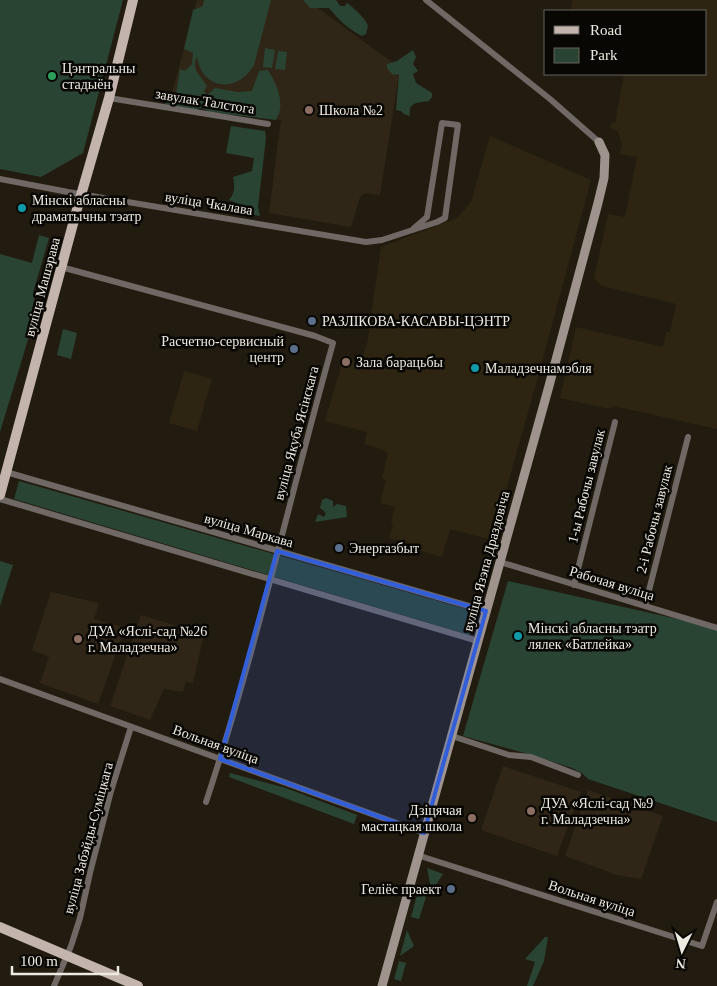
<svg xmlns="http://www.w3.org/2000/svg" width="717" height="986" viewBox="0 0 717 986" font-family="'Times New Roman',serif">
  <style>
    .built { fill: #2d2512 }
    .education { fill: #302617 }
    .green { fill: #2a4433 }
    .lines { fill: none; stroke-linecap: round; stroke-linejoin: round }
    .street { stroke: #6f6864; stroke-width: 6 }
    .secondary { stroke: #9e938d; stroke-width: 9 }
    .primary { stroke: #c3b4ad; stroke-width: 10 }
    .marked { fill: #325ed9; fill-opacity: 0.2; stroke: #325ed9; stroke-width: 4; stroke-linejoin: round }
    .leisure-dot { fill: #2e9e5b; stroke: #090703; stroke-width: 2 }
    .education-dot { fill: #8d6e63; stroke: #090703; stroke-width: 2 }
    .culture-dot { fill: #0f9aa8; stroke: #090703; stroke-width: 2 }
    .service-dot { fill: #5c6f8a; stroke: #090703; stroke-width: 2 }
    .labels { text-anchor: middle; stroke-width: 5; stroke-linejoin: round; paint-order: stroke }
    .poi-label { font-size: 14px; fill: #edeae1; stroke: #090703; text-anchor: start }
    .street-label { font-size: 14px; fill: #edeae1; stroke: #090703 }
  </style>
  <rect width="100%" height="100%" fill="#221c10"/>
  <path class="built" d="M572,0H717V429L613,406L609,409L560,398L576,327L663,347L666,332H670L676,304L602,286L594,278L608,214L625,217L637,157L620,154L622,144L617,130L610,128L611,123H615L624,74H706V11H570Z
    M490,136L591,180L536,384L492,540L450,529L442,557L411,548V544L389,538L393,525L391,521L395,507L380,503L386,480L382,478L388,453L381,449L364,444L367,432L325,421L343,359L360,363L367,344L381,247L457,218L471,202Z
    M184,371L212,379L197,431L169,423Z"/>
  <path class="education" d="M197,0H307L400,68L380,195L365,193L360,197L351,227L269,213L281,120L170,100Z
    M51,592L99,603L94,619L125,628L98,704L40,683L49,657L32,650Z
    M141,615L204,634L193,683L186,682L183,692L164,689L150,720L110,706Z
    M503,766L581,792L557,856L481,830Z
    M588,790L663,816L641,879L617,875L565,856Z"/>
  <path class="green" d="M0,0H123L83,153L41,177L0,169Z
    M204,0H271L254,65C238,94 201,90 197,56C191,71 200,74 207,86L204,91L207,95L215,88L238,92L252,91L259,71L268,70C277,85 286,104 276,120L210,112L201,108L193,110L165,104L166,98L176,94L180,69L185,71L192,64L193,53L184,49L193,10L203,6Z
    M303,0H336L340,6H345L347,3C353,7 366,19 368,26L366,34L362,36C348,29 339,20 329,8H310Z
    M265,48L275,50L272,68L263,67Z
    M413,50L416,57L413,64L418,71L413,74L416,83L432,93V97L429,101C418,103 408,101 410,116L404,114L401,111L396,110L399,74L393,75L387,68V64L397,61Z
    M278,51L287,52L285,70L275,69Z
    M231,126L265,131L266,138L258,207L260,216L235,212L236,203L229,200C235,193 235,186 233,177L252,171L254,158L226,153Z
    M39,235L49,238L33,293L35,296L32,310H37L0,432V254L32,263Z
    M63,329L77,333L71,359L57,355Z
    M19,481L476,612V624L469,635L14,499Z
    M326,498L333,501V507L337,504L346,506L347,517L315,522L318,514L324,517L326,514L324,511L320,508L322,500Z
    M0,561L13,565L0,606Z
    M508,581L717,628V822L588,779L582,773L572,768L532,755L463,736Z
    M230,773L286,788L357,815L354,824L229,777Z
    M427,868L443,874L434,888H431Z
    M419,888L428,891L419,919L411,917Z
    M407,930L414,946L400,956Z
    M545,937H548L544,961L533,986H527L535,962L525,959Z
    M399,961L406,963L401,981L394,979Z"/>
  <g class="lines">
    <path class="street" d="M426,0L550,99L599,142
      M109,98L268,124
      M0,179L68,192L366,242L382,240L437,222L445,218L458,125L442,123L427,217L413,229
      M61,267L315,336L333,343C290,496 256,651 206,802
      M6,472L486,611
      M0,499L478,641
      M500,562L717,628
      M574,585L615,422
      M645,606L688,437
      M0,679L424,833
      M452,736L509,755L531,757L578,775
      M417,855L702,946L717,902
      M54,986L71,946L80,918L90,873L111,791L131,727"/>
    <path class="secondary" d="M382,986L549,386L598,203L604,178L605,155L599,142"/>
    <path class="primary" d="M0,495L77,209L109,98L133,0
      M0,927L138,986"/>
  </g>
  <path class="marked" d="M277,551L486,611L424,833L220,759Z"/>
  <circle class="leisure-dot" cx="52" cy="76" r="5"/>
  <g class="education-dot">
    <circle cx="309" cy="110" r="5"/>
    <circle cx="346" cy="362" r="5"/>
    <circle cx="78" cy="639" r="5"/>
    <circle cx="531" cy="811" r="5"/>
    <circle cx="472" cy="818" r="5"/>
  </g>
  <g class="culture-dot">
    <circle cx="22" cy="208" r="5"/>
    <circle cx="475" cy="368" r="5"/>
    <circle cx="518" cy="636" r="5"/>
  </g>
  <g class="service-dot">
    <circle cx="312" cy="321" r="5"/>
    <circle cx="294" cy="349" r="5"/>
    <circle cx="339" cy="548" r="5"/>
    <circle cx="451" cy="889" r="5"/>
  </g>
  <g class="labels">
    <g class="poi-label">
      <text x="62" y="73">Цэнтральны<tspan x="62" dy="16">стадыён</tspan></text>
      <text x="319" y="115">Школа №2</text>
      <text x="32" y="205">Мінскі абласны<tspan x="32" dy="16">драматычны тэатр</tspan></text>
      <text x="322" y="326">РАЗЛІКОВА-КАСАВЫ-ЦЭНТР</text>
      <text x="284" y="346" text-anchor="end">Расчетно-сервисный<tspan x="284" dy="16">центр</tspan></text>
      <text x="356" y="367">Зала барацьбы</text>
      <text x="485" y="373">Маладзечнамэбля</text>
      <text x="349" y="553">Энергазбыт</text>
      <text x="528" y="633">Мінскі абласны тэатр<tspan x="528" dy="16">лялек «Батлейка»</tspan></text>
      <text x="88" y="636">ДУА «Яслі-сад №26<tspan x="88" dy="16">г. Маладзечна»</tspan></text>
      <text x="541" y="808">ДУА «Яслі-сад №9<tspan x="541" dy="16">г. Маладзечна»</tspan></text>
      <text x="462" y="815" text-anchor="end">Дзіцячая<tspan x="462" dy="16">мастацкая школа</tspan></text>
      <text x="441" y="894" text-anchor="end">Геліёс праект</text>
    </g>
    <g class="street-label">
      <text transform="translate(205 101) rotate(9)" y="5">завулак Талстога</text>
      <text transform="translate(209 203) rotate(9)" y="5">вуліца Чкалава</text>
      <text transform="translate(42 287) rotate(-75)" y="5">вуліца Машэрава</text>
      <text transform="translate(296 433) rotate(-75)" y="5">вуліца Якуба Ясінскага</text>
      <text transform="translate(586 486) rotate(-76)" y="5">1-ы Рабочы завулак</text>
      <text transform="translate(654 519) rotate(-76)" y="5">2-і Рабочы завулак</text>
      <text transform="translate(249 530) rotate(16)" y="5">вуліца Маркава</text>
      <text transform="translate(486 561) rotate(-75)" y="5">вуліца Язэпа Драздовіча</text>
      <text transform="translate(612 583) rotate(17)" y="5">Рабочая вуліца</text>
      <text transform="translate(216 744) rotate(20)" y="5">Вольная вуліца</text>
      <text transform="translate(88 838) rotate(-75)" y="5">вуліца Забэйды-Суміцкага</text>
      <text transform="translate(592 898) rotate(18)" y="5">Вольная вуліца</text>
    </g>
  </g>
  <rect x="544" y="10" width="162" height="65" fill="#090703" stroke="#64625c"/>
  <rect x="554" y="26" width="25" height="8" fill="#c3b4ad" stroke="#64625c"/>
  <text x="590" y="35" font-size="15" fill="#edeae1">Road</text>
  <rect x="554" y="48" width="25" height="15" fill="#2a4433" stroke="#64625c"/>
  <text x="590" y="60" font-size="15" fill="#edeae1">Park</text>
  <g transform="translate(682 951) rotate(185)" stroke="#090703" stroke-width="4" paint-order="stroke">
  <path d="M0-4L9 19L0 12L-9 19Z" fill="#edeae1"/>
  <text y="-8" font-size="14" font-weight="bold" text-anchor="middle" fill="#edeae1">N</text>
  </g>
  <path d="M12 966v8h106v-8" fill="none" stroke="#edeae1" stroke-width="2.5"/>
  <text x="20" y="966" font-size="15" fill="#edeae1" stroke="#090703" stroke-width="4" paint-order="stroke">100 m</text>
</svg>
